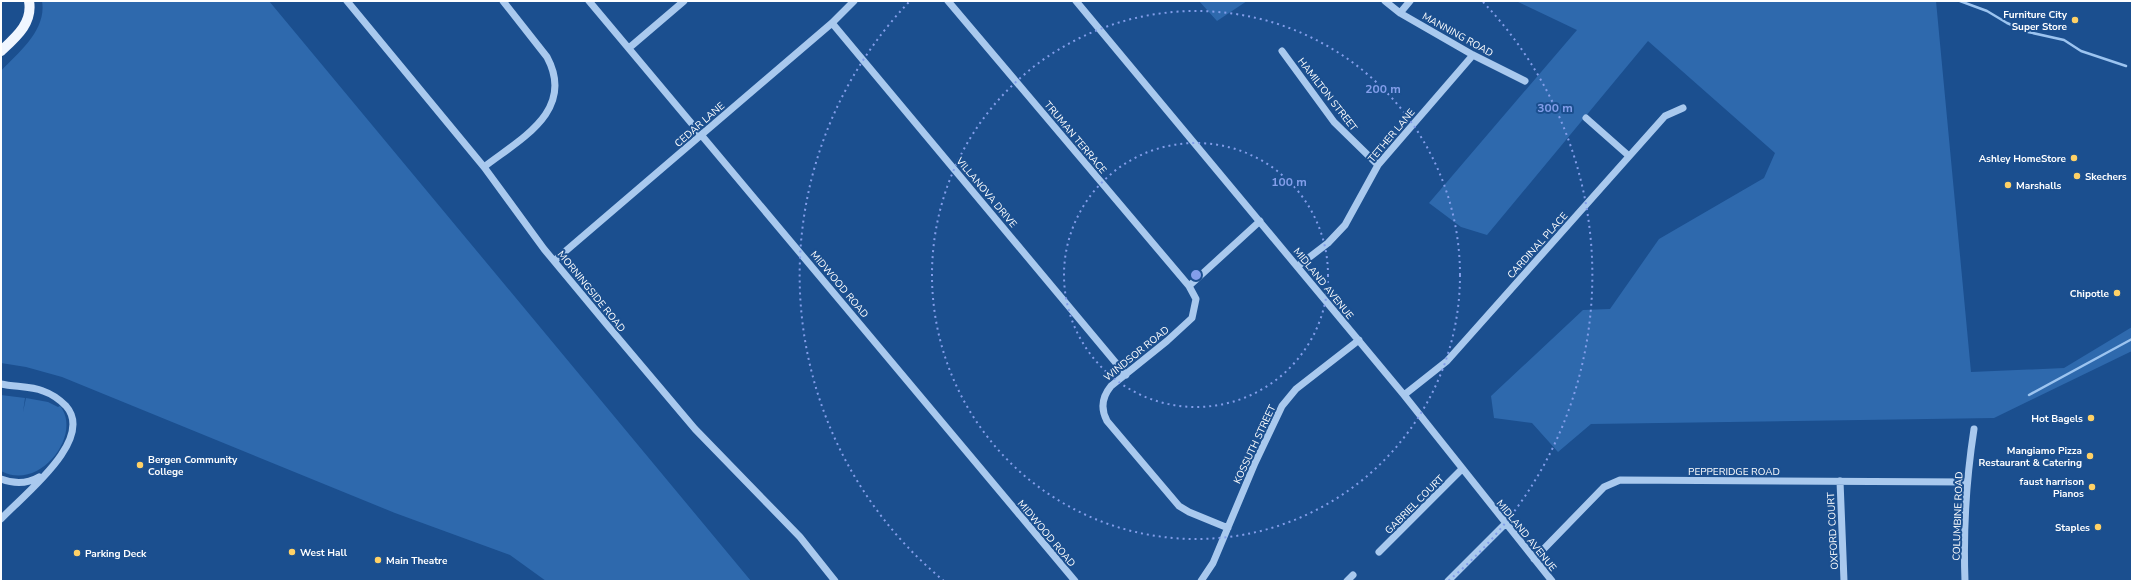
<svg xmlns="http://www.w3.org/2000/svg" width="2133" height="582" viewBox="0 0 2133 582" font-family="'Nunito Sans',sans-serif">
  <style>
    .green { fill: #2e69ad }
    .lines { fill: none; stroke-linecap: round; stroke-linejoin: round }
    .stream { stroke: #9cc4f0; stroke-width: 2.5 }
    .minor { stroke: #a9c9ee; stroke-width: 7 }
    .major { stroke: #f0f6ff; stroke-width: 10 }
    .ring { fill: none; stroke: #839eea; stroke-width: 2; stroke-dasharray: 2 4 }
    .poi-dot { fill: #ffd166; stroke: #1b4f8f; stroke-width: 1.5 }
    .labels { text-anchor: middle; stroke-width: 4; stroke-linejoin: round; paint-order: stroke }
    .poi-label { font-size: 10px; font-weight: bold; fill: #fff; stroke: #1b4f8f; text-anchor: end }
    .street-label { font-size: 10px; fill: #fff; stroke: #1b4f8f }
    .centre { fill: #839eea; stroke: #1b4f8f; stroke-width: 2 }
    .ring-label { font-size: 12px; text-anchor: middle; font-weight: bold; fill: #839eea; stroke: #1b4f8f; stroke-width: 4; stroke-linejoin: round; paint-order: stroke }
  </style>
  <rect width="100%" height="100%" fill="#1b4f8f"/>
  <path class="green" d="M42,1H269L751,581H546L510,555L395,513L62,377L26,367L1,363V71C19,52 47,30 42,1Z
    M1199,1H1247L1217,21Z
    M1516,1H1936L1971,372L2064,368L2132,327V351L1994,418L1591,424L1558,452L1532,423L1494,418L1491,396L1583,310L1610,309L1659,239L1764,178L1775,153L1648,41L1487,235L1461,227L1429,203L1577,30Z
    M1,395L25,398L23,412L26,398L48,402L58,407L60,406C83,434 40,492 1,471Z"/>
  <g class="lines">
    <path class="stream" d="M1960,1L1987,11L2007,23L2028,32L2064,40L2081,51L2126,66
      M2029,395L2132,339"/>
    <path class="minor" d="M347,1L484,167L544,249L608,326L695,429L800,537L835,581
      M589,1L1075,581
      M948,1L1189,286
      M1076,1L1404,395L1552,581
      M1385,1L1400,13L1473,55L1525,81
      M1400,13L1410,1
      M832,23L1126,375
      M629,48L684,1
      M1282,51L1334,122L1378,165
      M1586,118L1629,156
      M484,167C520,139 576,111 547,57L503,1
      M554,261L832,23L854,1
      M1298,266L1328,243L1345,225L1378,165L1473,55
      M1,384C14,387 31,386 43,391C52,394 60,400 66,406C96,440 21,497 1,519
      M1404,395L1447,361L1665,116L1683,108
      M1,479C14,484 27,484 39,477
      M1840,481L1844,581
      M1228,528L1189,512L1179,506L1107,421C1100,408 1102,397 1111,386L1167,341L1192,318L1196,299L1189,286L1260,221
      M1379,552L1462,469
      M1534,559L1604,487L1620,480L1966,482
      M1201,581L1213,563L1255,463L1282,406L1296,389L1359,340
      M1347,581L1353,575
      M1448,581L1505,524
      M1965,581C1963,528 1966,481 1974,429"/>
    <path class="major" d="M1,51C16,37 33,23 29,1"/>
  </g>
  <g class="ring">
    <circle cx="1196" cy="275" r="132"/>
    <circle cx="1196" cy="275" r="264"/>
    <path d="M944 581A396 396 0 0 1 909 2M1483 2A396 396 0 0 1 1448 581"/>
  </g>
  <g class="poi-dot">
    <circle cx="2075" cy="20" r="4"/>
    <circle cx="2074" cy="158" r="4"/>
    <circle cx="2077" cy="176" r="4"/>
    <circle cx="2008" cy="185" r="4"/>
    <circle cx="2117" cy="293" r="4"/>
    <circle cx="2091" cy="418" r="4"/>
    <circle cx="2090" cy="456" r="4"/>
    <circle cx="140" cy="465" r="4"/>
    <circle cx="2092" cy="487" r="4"/>
    <circle cx="2098" cy="527" r="4"/>
    <circle cx="292" cy="552" r="4"/>
    <circle cx="77" cy="553" r="4"/>
    <circle cx="378" cy="560" r="4"/>
  </g>
  <g class="labels">
    <g class="poi-label">
      <text x="2067" y="18">Furniture City<tspan x="2067" dy="12">Super Store</tspan></text>
      <text x="2066" y="162">Ashley HomeStore</text>
      <text x="2085" y="180" text-anchor="start">Skechers</text>
      <text x="2016" y="189" text-anchor="start">Marshalls</text>
      <text x="2109" y="297">Chipotle</text>
      <text x="2083" y="422">Hot Bagels</text>
      <text x="2082" y="454">Mangiamo Pizza<tspan x="2082" dy="12">Restaurant &amp; Catering</tspan></text>
      <text x="148" y="463" text-anchor="start">Bergen Community<tspan x="148" dy="12">College</tspan></text>
      <text x="2084" y="485">faust harrison<tspan x="2084" dy="12">Pianos</tspan></text>
      <text x="2090" y="531">Staples</text>
      <text x="300" y="556" text-anchor="start">West Hall</text>
      <text x="85" y="557" text-anchor="start">Parking Deck</text>
      <text x="386" y="564" text-anchor="start">Main Theatre</text>
    </g>
    <g class="street-label">
      <text transform="translate(1458 34) rotate(29)" y="4">MANNING ROAD</text>
      <text transform="translate(1328 94) rotate(52)" y="4">HAMILTON STREET</text>
      <text transform="translate(699 124) rotate(-41)" y="4">CEDAR LANE</text>
      <text transform="translate(1391 135) rotate(-50)" y="4">TETHER LANE</text>
      <text transform="translate(1076 137) rotate(50)" y="4">TRUMAN TERRACE</text>
      <text transform="translate(987 192) rotate(50)" y="4">VILLANOVA DRIVE</text>
      <text transform="translate(1537 245) rotate(-48)" y="4">CARDINAL PLACE</text>
      <text transform="translate(1324 283) rotate(51)" y="4">MIDLAND AVENUE</text>
      <text transform="translate(840 284) rotate(50)" y="4">MIDWOOD ROAD</text>
      <text transform="translate(592 291) rotate(51)" y="4">MORNINGSIDE ROAD</text>
      <text transform="translate(1136 353) rotate(-39)" y="4">WINDSOR ROAD</text>
      <text transform="translate(1254 444) rotate(-65)" y="4">KOSSUTH STREET</text>
      <text x="1734" y="475">PEPPERIDGE ROAD</text>
      <text transform="translate(1414 504) rotate(-45)" y="4">GABRIEL COURT</text>
      <text transform="translate(1957 516) rotate(-88)" y="4">COLUMBINE ROAD</text>
      <text transform="translate(1832 531) rotate(-93)" y="4">OXFORD COURT</text>
      <text transform="translate(1047 533) rotate(50)" y="4">MIDWOOD ROAD</text>
      <text transform="translate(1527 535) rotate(51)" y="4">MIDLAND AVENUE</text>
    </g>
  </g>
  <circle cx="1196" cy="275" r="6" class="centre"/>
  <g class="ring-label">
    <text x="1383" y="93">200 m</text>
    <text x="1555" y="112">300 m</text>
    <text x="1289" y="186">100 m</text>
  </g>
  <rect width="2133" height="582" fill="none" stroke="#ffffff" stroke-width="4"/>
</svg>
